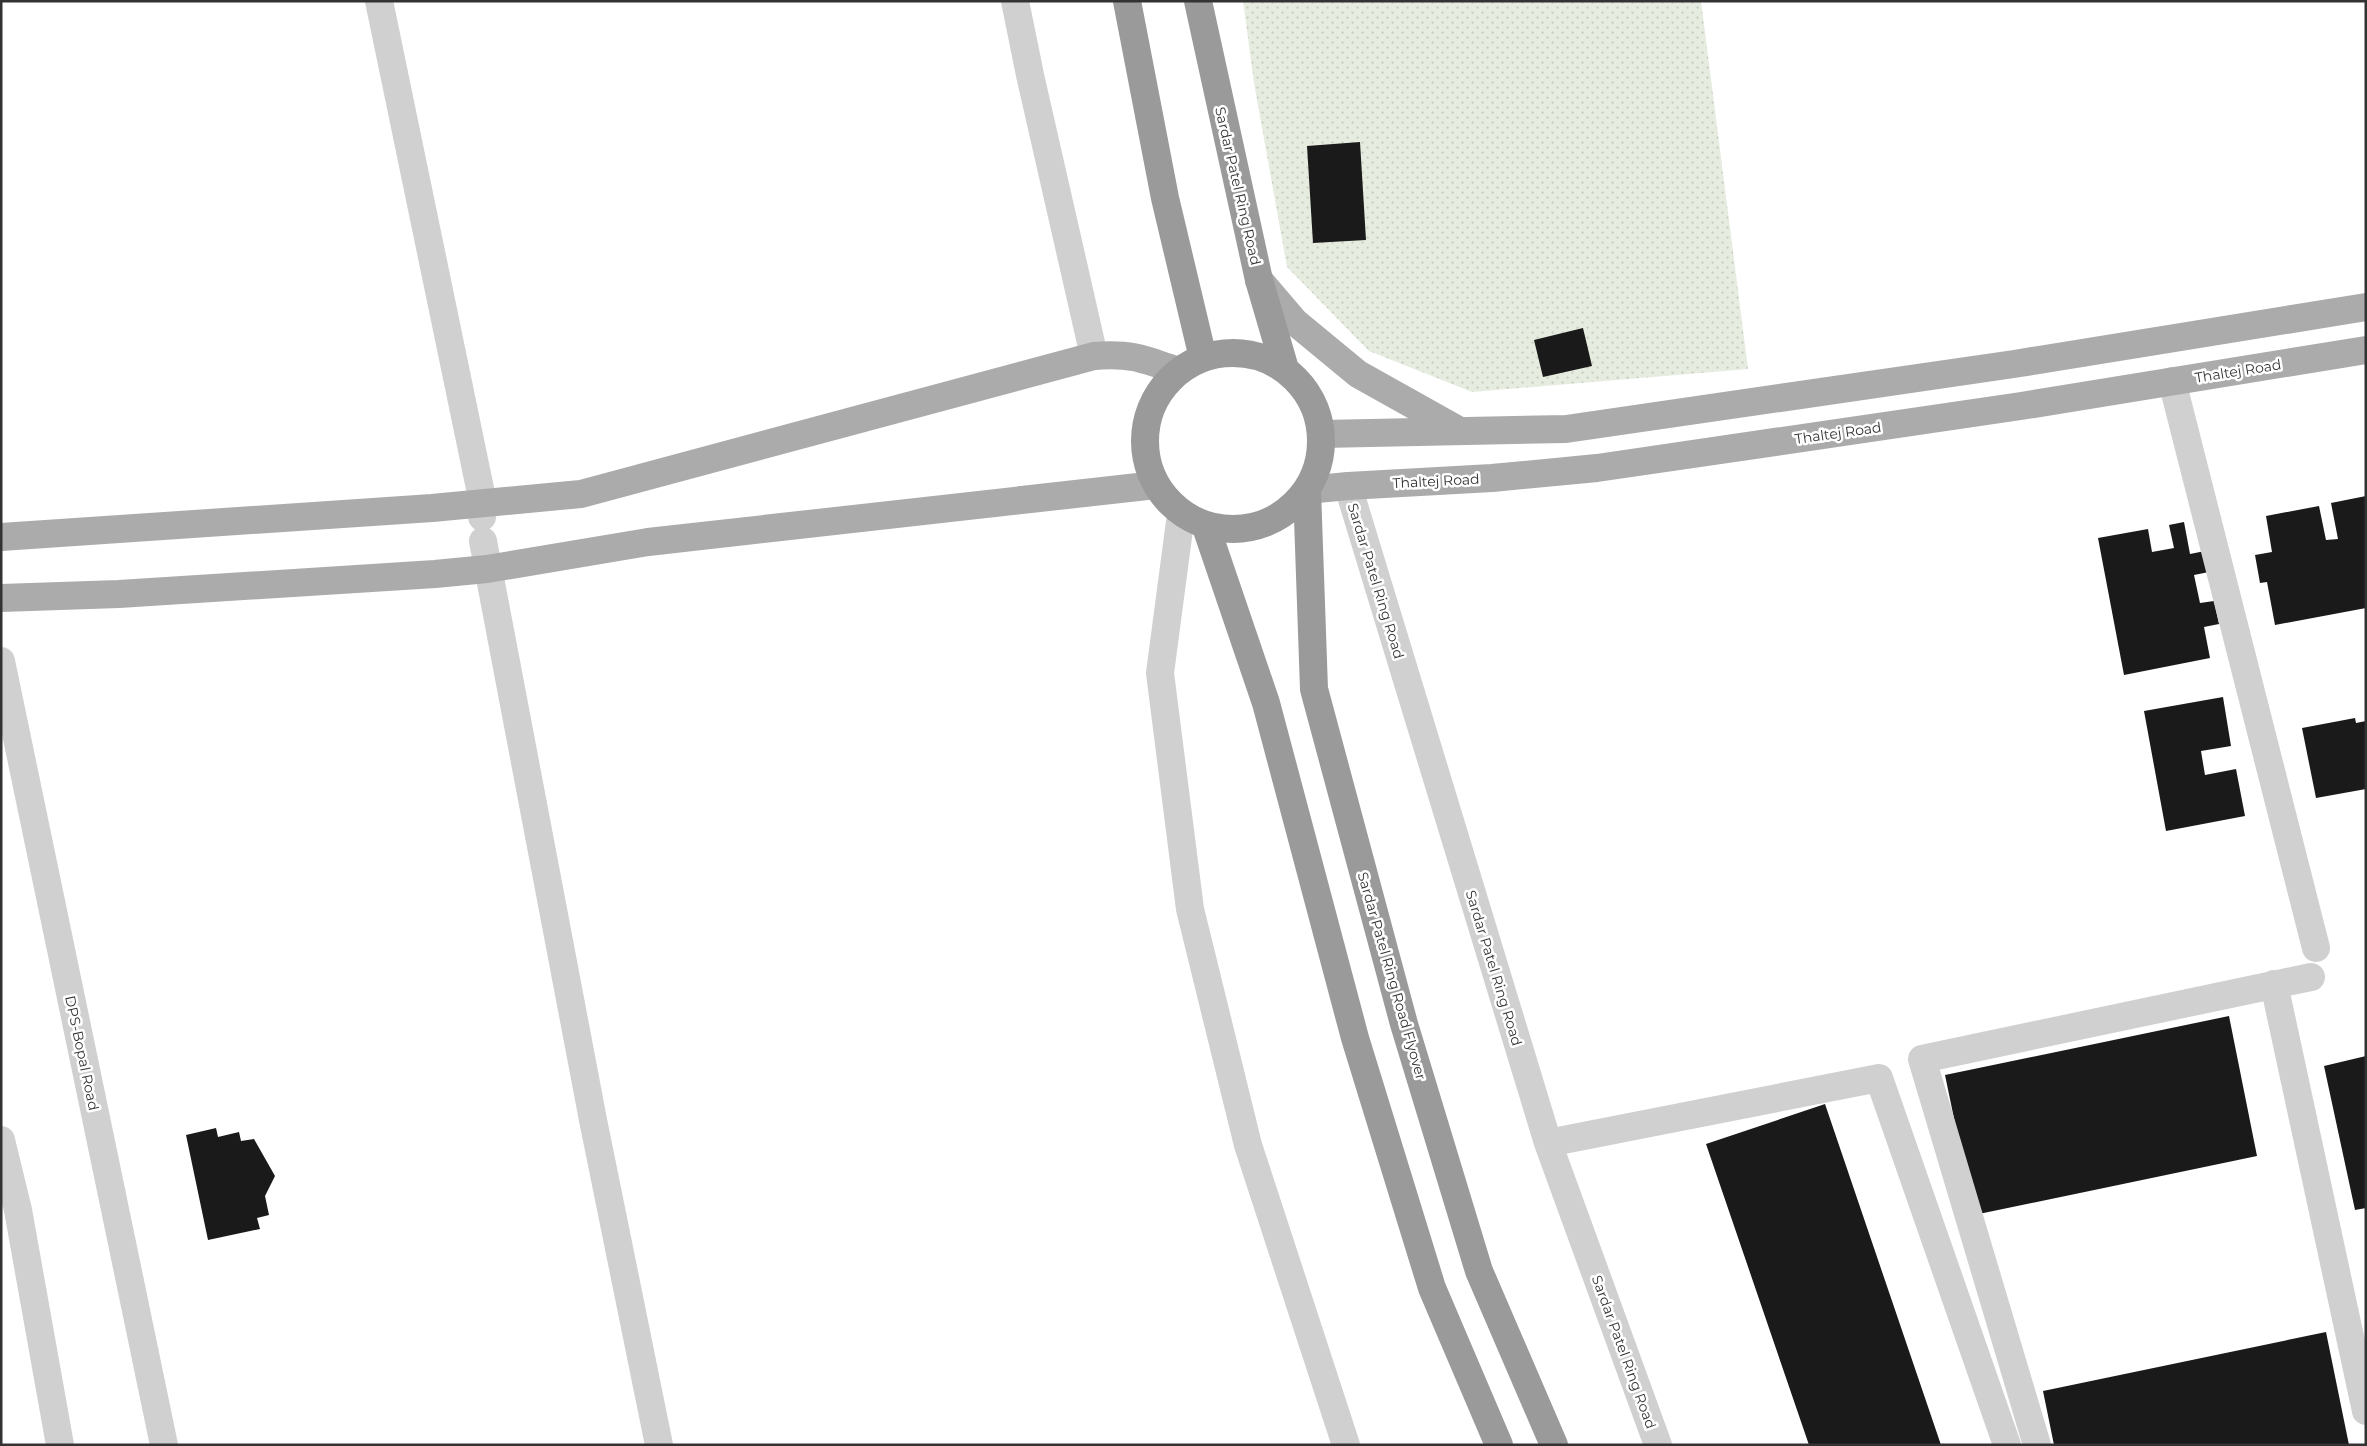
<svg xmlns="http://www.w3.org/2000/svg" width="2367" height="1446" viewBox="0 0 2367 1446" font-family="Montserrat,sans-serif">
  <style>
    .grass { fill: url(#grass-dots) }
    .building { fill: #1a1a1a }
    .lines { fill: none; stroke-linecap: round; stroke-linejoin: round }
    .minor { stroke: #d0d0d0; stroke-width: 28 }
    .major { stroke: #ababab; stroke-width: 28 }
    .highway { stroke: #9a9a9a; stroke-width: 28 }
    .labels { text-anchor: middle; stroke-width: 5; stroke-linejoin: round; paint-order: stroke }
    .street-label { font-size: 14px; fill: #333; stroke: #fff }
  </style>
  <defs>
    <pattern id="grass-dots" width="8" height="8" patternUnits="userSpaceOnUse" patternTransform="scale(1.25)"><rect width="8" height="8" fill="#e6ecdf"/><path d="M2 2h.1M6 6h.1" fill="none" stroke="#c6cbc0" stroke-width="1.8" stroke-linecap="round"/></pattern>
  </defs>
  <rect width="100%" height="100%" fill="#fff"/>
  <path class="grass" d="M1243,1H1701L1748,369L1472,392L1369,351L1287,267L1254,83Z"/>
  <path class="building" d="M1360,142L1366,240L1313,243L1307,146Z
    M1583,328L1592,366L1543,377L1534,340Z
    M2366,496V608L2275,625L2267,582L2260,583L2255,555L2272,552L2266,516L2319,506L2326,540L2338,539L2331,503Z
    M2184,522L2190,554L2205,551L2209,572L2194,575L2200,603L2214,601L2219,624L2204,627L2210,658L2124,675L2098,538L2148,529L2152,552L2174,548L2169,525Z
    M2223,697L2231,746L2201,751L2205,775L2236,769L2245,816L2166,831L2144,711Z
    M2355,718L2356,723L2366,721V789L2316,798L2302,728Z
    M2229,1016L2257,1156L1974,1215L1945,1075Z
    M2366,1056V1208L2355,1210L2324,1066Z
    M1825,1104L1941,1445H1809L1706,1144Z
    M216,1128L218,1137L239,1132L241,1141L254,1139L275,1176L265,1196L269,1215L257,1218L260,1229L208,1240L186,1135Z
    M2326,1332L2349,1445H2054L2043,1391Z"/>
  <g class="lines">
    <path class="minor" d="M379,1L483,503L482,517
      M1015,1L1030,75L1094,356
      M2172,381L2316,948
      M1348,486L1548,1143L1658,1445
      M1181,514L1160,673L1190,909L1248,1145L1346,1445
      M483,541L593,1120L659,1445
      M1,661L164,1445
      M2274,984L2366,1411
      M1,1140L18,1210L60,1445
      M1548,1143L1879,1078L2007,1445
      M2037,1445L1922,1059L2311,977"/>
    <path class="major" d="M1259,280L1295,322L1358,374L1458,430
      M1322,434L1566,429L2014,364L2366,307
      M1307,490L1348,486L1492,478L1597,468L2021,406L2366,350
      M1,537L432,508L581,494L1094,356C1131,353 1144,359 1178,371
      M1,598L119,594L435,574L487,569L648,542L1156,485"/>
    <path class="highway" d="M1127,1L1165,198L1203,358
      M1198,1L1259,280L1285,369
      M1145 441a88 88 0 1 1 176 0a88 88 0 1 1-176 0Z
      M1307,490L1314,689L1404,1024L1479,1271L1554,1445
      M1206,527L1266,703L1355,1038L1432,1288L1499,1445"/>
  </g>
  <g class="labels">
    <g class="street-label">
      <text transform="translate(1238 186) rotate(77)" y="5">Sardar Patel Ring Road</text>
      <text transform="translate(2238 371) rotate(-9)" y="5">Thaltej Road</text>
      <text transform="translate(1838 433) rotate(-8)" y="5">Thaltej Road</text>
      <text transform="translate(1436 481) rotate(-3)" y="5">Thaltej Road</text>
      <text transform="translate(1376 581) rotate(73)" y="5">Sardar Patel Ring Road</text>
      <text transform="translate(1494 968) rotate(73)" y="5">Sardar Patel Ring Road</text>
      <text transform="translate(1392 976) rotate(74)" y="5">Sardar Patel Ring Road Flyover</text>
      <text transform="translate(82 1053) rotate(78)" y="5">DPS-Bopal Road</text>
      <text transform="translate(1624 1352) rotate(70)" y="5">Sardar Patel Ring Road</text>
    </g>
  </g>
  <rect width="2367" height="1446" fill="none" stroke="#333333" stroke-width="5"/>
</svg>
